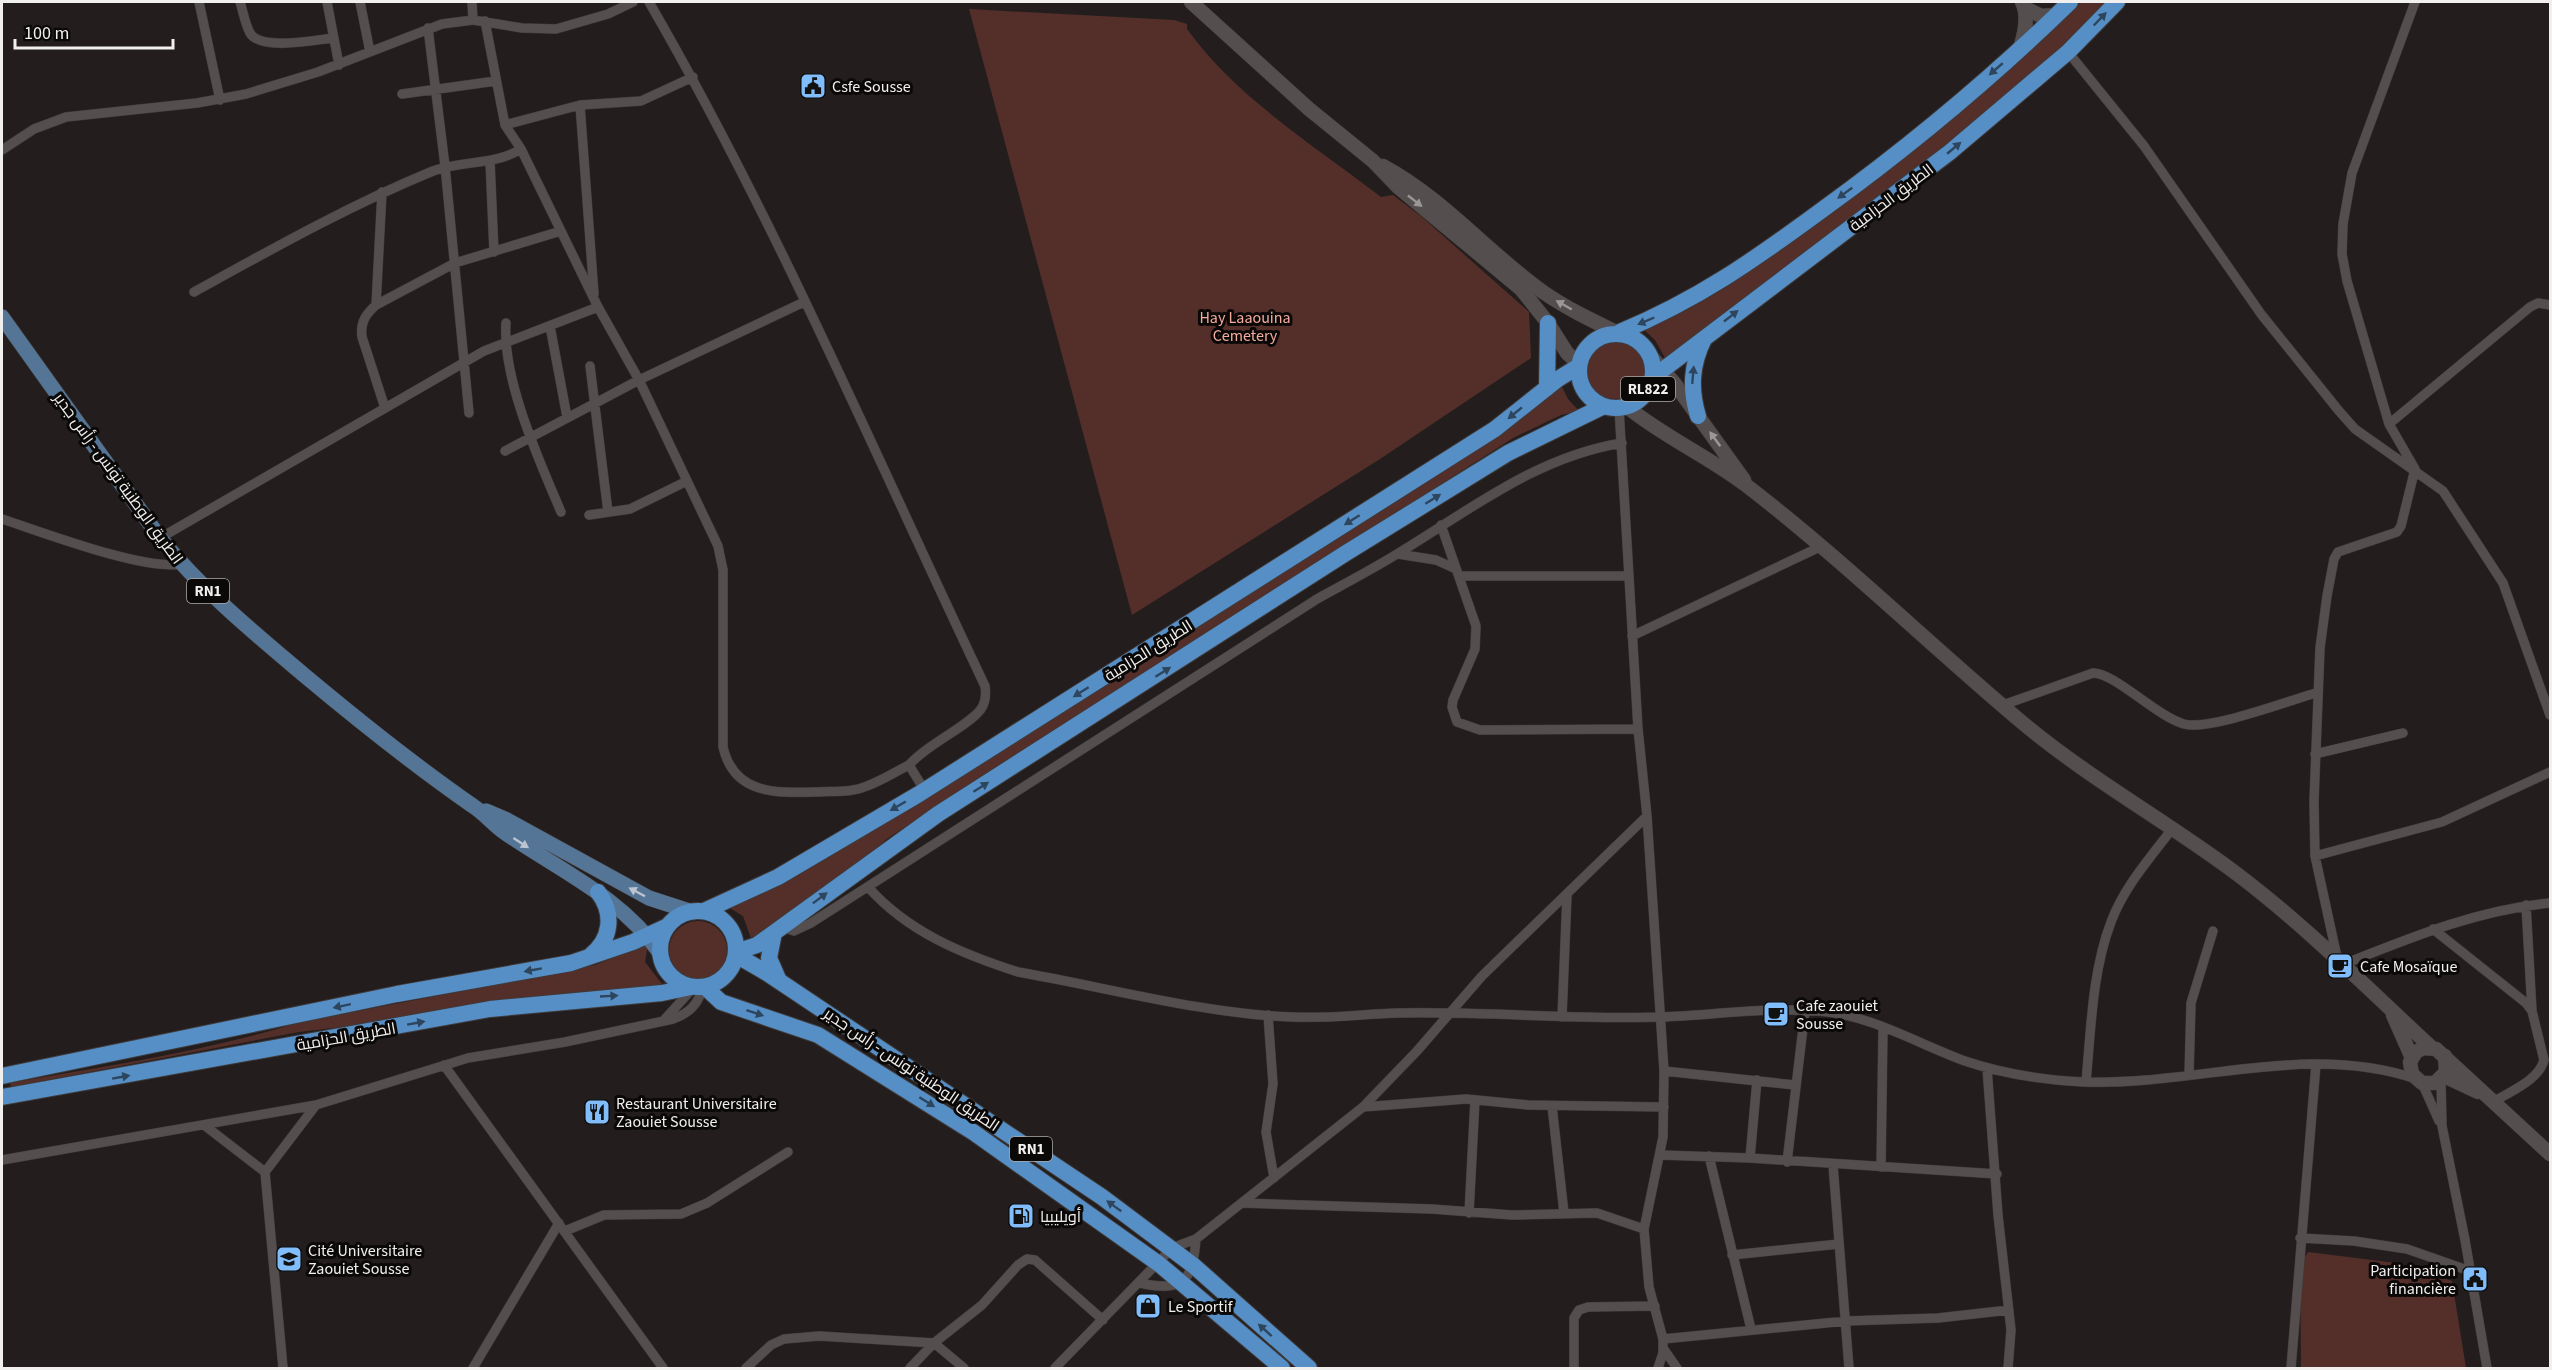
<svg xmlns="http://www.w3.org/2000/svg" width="2552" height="1370" viewBox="0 0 2552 1370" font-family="'Source Sans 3',Cairo,sans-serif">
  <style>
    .green { fill: #542f29 }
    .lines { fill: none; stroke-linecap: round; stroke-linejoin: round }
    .street-casing { stroke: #3f3b3b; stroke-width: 10 }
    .secondary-casing { stroke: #3f3b3b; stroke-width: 15 }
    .primary-casing { stroke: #3f3b3b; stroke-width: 16 }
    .highway-casing { stroke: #3f3b3b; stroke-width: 18 }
    .street { stroke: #544f4e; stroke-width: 9 }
    .secondary { stroke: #544f4e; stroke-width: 14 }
    .primary { stroke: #557596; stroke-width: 15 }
    .highway { stroke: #568ec6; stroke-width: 16 }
    .oneway { fill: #2d455d }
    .oneway2 { fill: #9b9796 }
    .oneway3 { fill: #bbc4d0 }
    .labels { text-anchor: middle; stroke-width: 6; stroke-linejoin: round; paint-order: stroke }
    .shield { fill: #0b0908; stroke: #adaaaa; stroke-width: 1.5 }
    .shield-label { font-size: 15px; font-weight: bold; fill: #f2efef }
    .poi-label { font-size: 16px; fill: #f2efef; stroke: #0b0908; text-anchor: start }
    .street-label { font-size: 16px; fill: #f2efef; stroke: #0b0908 }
    .park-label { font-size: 16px; fill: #f5ab9e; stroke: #0b0908 }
  </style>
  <rect width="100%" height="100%" fill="#231e1d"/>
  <path class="green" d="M2081,2H2111L1983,119L1668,363L1655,340L1643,329C1702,308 1752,270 1802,234C1901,163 1993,85 2081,2Z
    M969,9L1174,20L1187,24V29C1237,98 1312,144 1381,197L1393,195L1422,217L1529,312L1531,358L1380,459L1132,615Z
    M1585 369a30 30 0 1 1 60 0a30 30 0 1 1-60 0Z
    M1561,385L1568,399L1579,411L1561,415L1513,438L888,838L837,882L752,941L743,916L728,907L924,798L1079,702L1498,437Z
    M669 950a29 29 0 1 1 58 0a29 29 0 1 1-58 0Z
    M648,944L645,962L666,989L299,1032L11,1087L10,1083C106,1066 204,1052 297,1023L595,965Z
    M2308,1252L2396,1263L2452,1281L2466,1368H2301L2300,1265Z"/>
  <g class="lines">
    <g class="street-casing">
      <path id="street" d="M199,2L220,100
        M240,2C243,11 245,24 250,33C260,51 316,40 333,38
        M327,2L339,65
        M360,2L370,52
        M472,2L473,20
        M649,2C776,221 876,457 985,686C986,693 986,702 981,709C969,726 927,744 909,765L925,791
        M485,21L505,125L521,149L598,307L639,380L718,546L723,570V747C734,795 776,793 817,792C833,791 851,793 867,786C881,781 895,772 909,765
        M428,28L445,166L469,413
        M2068,52L2144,146L2261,314L2339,411L2355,429L2443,491L2503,583L2550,715
        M402,94L496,81
        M580,105L594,294
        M505,125L580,105L641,101L693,77
        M2,150L34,129L66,117L197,103L246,94L318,72L442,24L473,20L522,28L556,29L608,14L633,2
        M490,161L494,252
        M194,292C272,249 350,205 433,171C461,160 494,166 521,149
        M376,305L382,192
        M506,323C502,379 539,460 561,512
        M550,326L567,417
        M590,366L608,512
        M385,408L362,337C360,322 366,314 376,305L455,263L561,231
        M1619,408L1638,729L1647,816L1664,1071L1663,1137L1644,1229L1649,1287L1663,1339V1353L1658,1368
        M2389,424L2530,307L2538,303L2550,305
        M505,451L639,380L804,302
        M589,515L630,509L687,481
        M2,519C42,532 144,571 181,564
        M1441,525L1476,626L1475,649L1453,700L1452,707L1457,722L1480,730L1638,729
        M160,538L484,351L598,307
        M1398,554L1436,560L1456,569
        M1459,576H1629
        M1632,636L1822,546
        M2003,705L2093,673C2115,673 2156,716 2184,724C2209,731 2287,701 2316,693
        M2315,754L2403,733
        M2315,856L2442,822L2550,772
        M868,887C908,932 962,954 1018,972C1105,987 1204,1014 1292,1017C1327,1019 1363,1014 1398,1013C1486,1011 1574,1020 1661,1017C1713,1015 1766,1007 1818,1011C1869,1014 1918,1044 1965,1061C2003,1074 2044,1080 2084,1082C2195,1086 2307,1042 2416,1079
        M2526,905L2532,1011
        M782,927L794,931L811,923L1317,599C1344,584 1371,570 1397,554C1470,510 1536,457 1622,443
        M2433,929L2526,1003L2532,1011L2544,1060C2539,1080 2511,1091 2495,1101
        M2337,957L2315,856L2314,801L2320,648L2327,596L2334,559L2338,552L2397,532L2401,526L2415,469L2389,424L2347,281L2342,254L2343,224L2352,173L2415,2
        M2344,964C2412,937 2477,910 2550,903
        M1268,1015L1273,1084L1266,1132L1274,1178
        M1562,1017L1567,895
        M664,1020L694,987
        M444,1065L663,1368
        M1987,1068L1998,1215L2011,1330L2008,1368
        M1664,1071L1795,1085
        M2189,1075L2191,1003L2213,931
        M2441,1080L2442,1126L2465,1240L2487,1368
        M2086,1082C2091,1030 2092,972 2111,922C2124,887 2150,858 2172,829
        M2422,1083L2439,1121
        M1552,1106L1564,1213
        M1363,1107L1466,1099L1528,1105L1664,1107
        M204,1125L265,1172
        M1660,1155L1750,1158L1997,1174
        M1709,1156L1751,1329
        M1750,1158L1757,1080
        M2,1160L316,1105L468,1058L565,1042L673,1019C690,1013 698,1004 703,987
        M1787,1162L1805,1011
        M1833,1165L1849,1368
        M1881,1167L1883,1029
        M1242,1203L1432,1209L1512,1215L1597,1213L1644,1229
        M1469,1213L1475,1100
        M565,1231L604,1215L681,1214L707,1203L788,1152
        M2300,1238L2354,1241L2407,1249L2470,1271
        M1732,1255L1839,1244
        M1140,1283C1184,1293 1193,1280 1196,1239
        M1663,1339L1846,1321L1938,1318L2009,1310
        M1663,1348L1677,1368
        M283,1368L265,1172L316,1105
        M473,1368L559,1223
        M746,1368L771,1345L784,1339L819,1336L934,1343L964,1368
        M910,1368L934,1343L982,1305L1018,1265L1027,1259L1035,1260L1103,1320
        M1055,1368L1172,1248L1196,1239L1363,1107L1417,1051L1482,976L1647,816
        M1574,1368V1318L1579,1310L1588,1307L1655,1306
        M2291,1368L2316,1064"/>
    </g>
    <g class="secondary-casing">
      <path id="secondary" d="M1191,2L1309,109L1373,161L1398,187L1521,289L1548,323L1567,353L1579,364
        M2025,8L2041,16L2056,15
        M2020,48C2025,33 2029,16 2022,2
        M1383,166C1444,199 1487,252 1543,292C1566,308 1591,320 1616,332
        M1649,354L1675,384L1744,480
        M1626,406C1665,438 1712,458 1751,489C1844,561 1928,643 2018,719C2085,776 2163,819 2233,871C2304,924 2366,987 2431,1047
        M2393,1015L2412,1058
        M2445,1056L2446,1072L2435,1083H2422L2412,1074L2410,1062L2416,1052L2423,1048L2436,1049L2550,1154
        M2444,1076L2478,1092"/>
    </g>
    <g class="primary-casing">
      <path id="primary" d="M2,317L160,538C202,590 253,632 304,675C359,721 414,765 473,806C484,813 493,824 504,832C559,870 621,897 660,953
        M486,811L507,820L649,898L692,912"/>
    </g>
    <g class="highway-casing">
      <path id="highway" d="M1620,332C1699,299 1754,260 1822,210C1909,147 1993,77 2070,2
        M1579 371a37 37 0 1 1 74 0a37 37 0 1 1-74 0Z
        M1652,378L1950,152L2068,52L2117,2
        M1547,388L1548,323
        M1698,416C1690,389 1691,365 1704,339
        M704,911L778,877L919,794L1495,429L1558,379L1579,366
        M660 949a38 38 0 1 1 76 0a38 38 0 1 1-76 0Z
        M774,933L769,958L779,981
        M736,952L757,945L938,814L1346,553L1508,453L1604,406
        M736,955L767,973L1102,1197L1194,1266L1309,1368
        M590,956C612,939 614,913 598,892
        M705,987L721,1002L818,1035L973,1132L1159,1264L1282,1368
        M2,1076L397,994L571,963L633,942L668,926
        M2,1097L490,1009L662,993L691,987"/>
    </g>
    <use href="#street" class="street"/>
    <use href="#secondary" class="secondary"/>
    <use href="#primary" class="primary"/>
    <use href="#highway" class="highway"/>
  </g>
  <defs><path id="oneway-solid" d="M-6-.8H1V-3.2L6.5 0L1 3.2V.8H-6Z" transform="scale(1.5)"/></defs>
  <g class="oneway">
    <use href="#oneway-solid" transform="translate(2100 19) rotate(-46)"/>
    <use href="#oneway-solid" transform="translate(1996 69) rotate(139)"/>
    <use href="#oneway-solid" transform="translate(1954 148) rotate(-40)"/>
    <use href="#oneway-solid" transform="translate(1845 193) rotate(144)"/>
    <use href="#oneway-solid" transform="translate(1731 316) rotate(-38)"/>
    <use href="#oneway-solid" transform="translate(1646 321) rotate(157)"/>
    <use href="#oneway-solid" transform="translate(1693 375) rotate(-85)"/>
    <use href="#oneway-solid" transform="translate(1515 413) rotate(141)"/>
    <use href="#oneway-solid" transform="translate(1433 499) rotate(-32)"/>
    <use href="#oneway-solid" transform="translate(1352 520) rotate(148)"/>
    <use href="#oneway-solid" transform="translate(1163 672) rotate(-32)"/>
    <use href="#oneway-solid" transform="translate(1081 692) rotate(148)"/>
    <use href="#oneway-solid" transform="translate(981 787) rotate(-32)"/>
    <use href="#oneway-solid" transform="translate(898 806) rotate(150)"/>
    <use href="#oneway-solid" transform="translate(820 898) rotate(-37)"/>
    <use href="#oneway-solid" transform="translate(533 970) rotate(170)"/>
    <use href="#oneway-solid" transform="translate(609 996) rotate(-3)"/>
    <use href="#oneway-solid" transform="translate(342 1006) rotate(168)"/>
    <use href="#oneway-solid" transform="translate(755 1013) rotate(18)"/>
    <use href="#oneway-solid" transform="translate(416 1023) rotate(-10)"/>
    <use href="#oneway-solid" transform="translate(121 1077) rotate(-10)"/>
    <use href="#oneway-solid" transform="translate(927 1102) rotate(32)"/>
    <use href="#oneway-solid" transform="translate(1114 1206) rotate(-144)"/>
    <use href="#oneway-solid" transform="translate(1265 1330) rotate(-138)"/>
  </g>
  <g class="oneway2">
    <use href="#oneway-solid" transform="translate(1415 201) rotate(38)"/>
    <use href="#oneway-solid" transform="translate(1564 305) rotate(-150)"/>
    <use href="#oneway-solid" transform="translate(1715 439) rotate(-126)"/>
  </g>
  <g class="oneway3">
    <use href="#oneway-solid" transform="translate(521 843) rotate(33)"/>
    <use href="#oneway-solid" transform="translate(637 892) rotate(-152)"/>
  </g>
  <defs>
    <g id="civic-square" transform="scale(1.35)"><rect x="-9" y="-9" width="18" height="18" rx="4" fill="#80bdfa" stroke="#0b0908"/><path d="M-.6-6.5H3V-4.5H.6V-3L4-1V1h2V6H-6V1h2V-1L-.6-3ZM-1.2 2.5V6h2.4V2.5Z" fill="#111"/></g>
    <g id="cafe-square" transform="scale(1.35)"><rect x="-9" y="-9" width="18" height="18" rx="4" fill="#80bdfa" stroke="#0b0908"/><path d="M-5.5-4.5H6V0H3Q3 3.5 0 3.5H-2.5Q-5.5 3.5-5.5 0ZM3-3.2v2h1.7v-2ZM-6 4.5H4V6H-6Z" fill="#111"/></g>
    <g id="restaurant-square" transform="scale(1.35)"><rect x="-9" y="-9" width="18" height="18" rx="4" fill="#80bdfa" stroke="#0b0908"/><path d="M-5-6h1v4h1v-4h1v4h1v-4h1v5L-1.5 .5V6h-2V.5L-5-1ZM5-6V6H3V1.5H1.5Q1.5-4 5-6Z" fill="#111"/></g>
    <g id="fuel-square" transform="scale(1.35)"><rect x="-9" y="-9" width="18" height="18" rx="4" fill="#80bdfa" stroke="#0b0908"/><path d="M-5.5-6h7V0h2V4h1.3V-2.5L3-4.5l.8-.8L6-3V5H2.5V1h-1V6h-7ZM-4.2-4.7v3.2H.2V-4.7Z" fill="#111"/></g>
    <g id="university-square" transform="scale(1.35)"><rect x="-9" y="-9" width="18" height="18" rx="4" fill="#80bdfa" stroke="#0b0908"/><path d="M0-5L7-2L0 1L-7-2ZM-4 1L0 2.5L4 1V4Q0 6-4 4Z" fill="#111"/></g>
    <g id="shop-square" transform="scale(1.35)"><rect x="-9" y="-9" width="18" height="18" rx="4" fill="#80bdfa" stroke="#0b0908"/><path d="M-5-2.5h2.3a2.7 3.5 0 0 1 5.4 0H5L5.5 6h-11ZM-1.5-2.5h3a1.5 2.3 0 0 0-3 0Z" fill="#111"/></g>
  </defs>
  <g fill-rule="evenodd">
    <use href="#civic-square" x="813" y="86"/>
    <use href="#cafe-square" x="2340" y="966"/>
    <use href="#cafe-square" x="1776" y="1014"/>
    <use href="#restaurant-square" x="597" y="1112"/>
    <use href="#fuel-square" x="1021" y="1216"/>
    <use href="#university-square" x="289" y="1259"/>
    <use href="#civic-square" x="2475" y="1279"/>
    <use href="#shop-square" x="1148" y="1306"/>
  </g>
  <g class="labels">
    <g class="shield">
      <rect x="1621" y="377" width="54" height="24" rx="4.5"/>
      <rect x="187" y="579" width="42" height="24" rx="4.5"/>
      <rect x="1010" y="1137" width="42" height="24" rx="4.5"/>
    </g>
    <g class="shield-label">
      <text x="1648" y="394">RL822</text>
      <text x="208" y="596">RN1</text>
      <text x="1031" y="1154">RN1</text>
    </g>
    <g class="poi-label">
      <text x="832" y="92">Csfe Sousse</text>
      <text x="2360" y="972">Cafe Mosaïque</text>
      <text x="1796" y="1011">Cafe zaouiet<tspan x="1796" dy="18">Sousse</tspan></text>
      <text x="616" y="1109">Restaurant Universitaire<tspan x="616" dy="18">Zaouiet Sousse</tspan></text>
      <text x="1040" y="1222">أويليبيا</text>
      <text x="308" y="1256">Cité Universitaire<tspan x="308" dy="18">Zaouiet Sousse</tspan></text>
      <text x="2456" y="1276" text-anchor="end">Participation<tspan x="2456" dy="18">financière</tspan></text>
      <text x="1168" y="1312">Le Sportif</text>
    </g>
    <g class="street-label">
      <text transform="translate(1891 197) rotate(-37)" y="6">الطريق الحزامية</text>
      <text transform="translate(119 478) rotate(54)" y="6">الطريق الوطنية تونس - رأس جدير</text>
      <text transform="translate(1148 650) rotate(-32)" y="6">الطريق الحزامية</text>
      <text transform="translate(346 1036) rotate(-10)" y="6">الطريق الحزامية</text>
      <text transform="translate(912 1069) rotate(34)" y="6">الطريق الوطنية تونس - رأس جدير</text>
    </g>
    <g class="park-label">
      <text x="1245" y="323">Hay Laaouina<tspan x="1245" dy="18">Cemetery</tspan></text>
    </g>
  </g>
  <rect width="2552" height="1370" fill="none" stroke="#f2efef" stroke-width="6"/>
  <path d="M15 39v9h158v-9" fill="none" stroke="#f2efef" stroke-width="3"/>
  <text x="24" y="39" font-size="18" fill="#f2efef" stroke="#0b0908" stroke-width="4.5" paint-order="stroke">100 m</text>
</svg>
